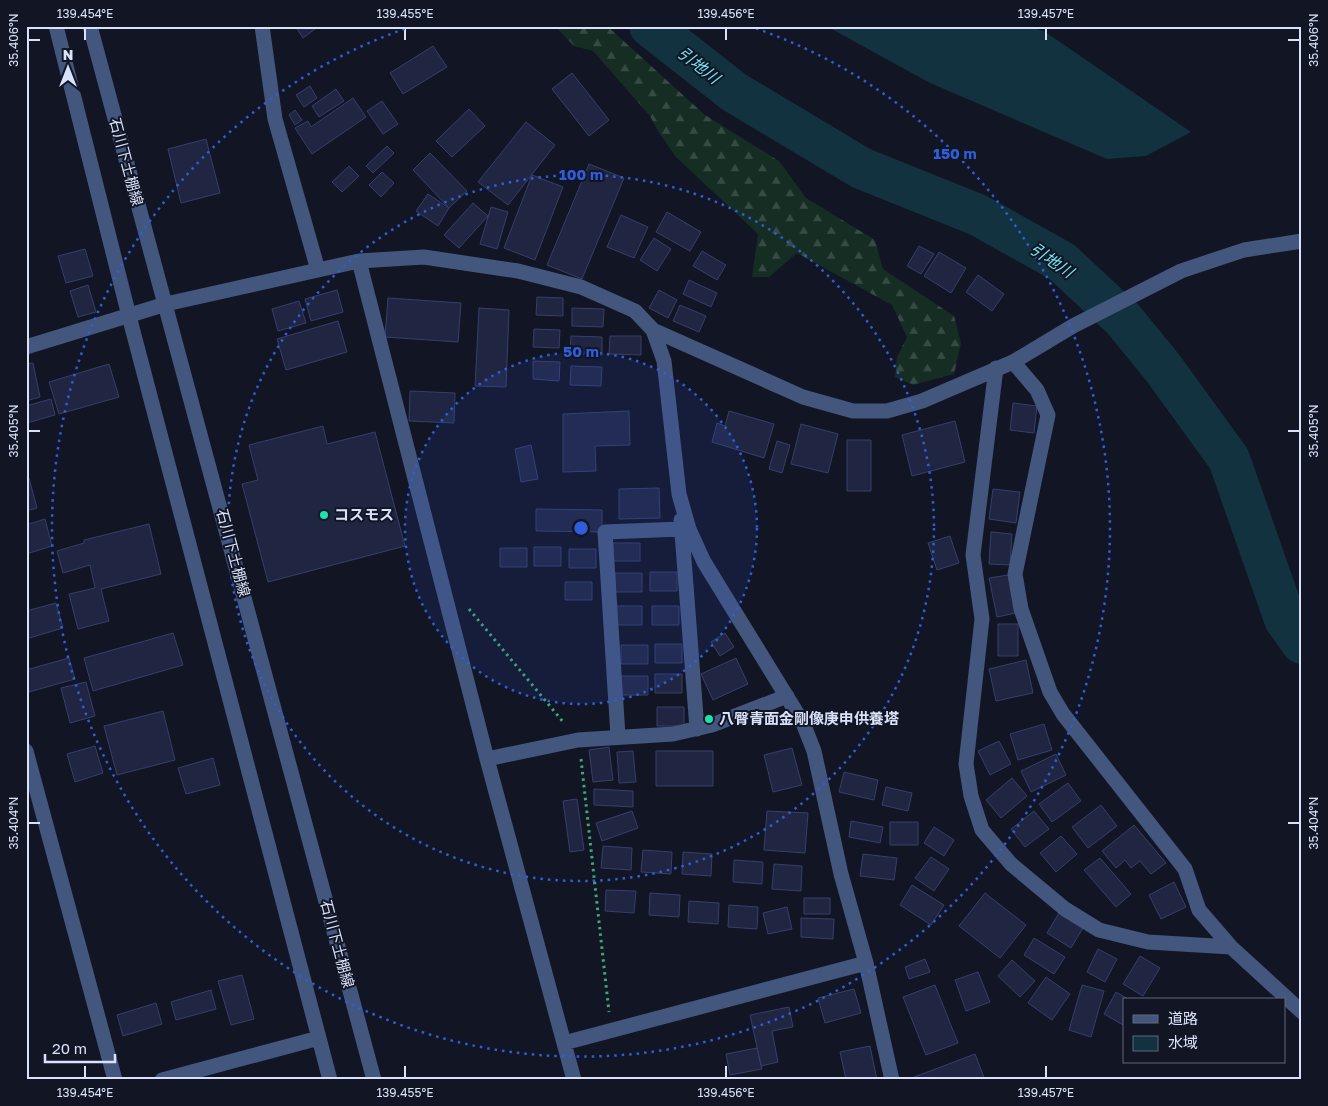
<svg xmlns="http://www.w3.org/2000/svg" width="1328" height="1106" viewBox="0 0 1328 1106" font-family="'Golos Text','Noto Sans JP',sans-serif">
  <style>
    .forest { fill: url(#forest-firs) }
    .water { fill: #11323e }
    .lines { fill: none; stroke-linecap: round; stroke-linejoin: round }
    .river { stroke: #11323e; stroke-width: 42 }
    .building { fill: #202642; stroke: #353f6b }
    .path { stroke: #3ea97a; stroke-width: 3; stroke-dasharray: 2.5 4; stroke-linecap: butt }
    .minor { stroke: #43567d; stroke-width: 15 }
    .ticks { fill: none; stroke: #d9e2fa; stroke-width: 2 }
    .ring { fill: none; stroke: #305ddb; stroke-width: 2.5; stroke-dasharray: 2.5 5 }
    .poi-dot { fill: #1de2ac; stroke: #121524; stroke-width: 2 }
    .labels { text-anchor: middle; stroke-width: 4; stroke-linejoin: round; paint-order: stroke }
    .street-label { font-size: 15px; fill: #d9e2fa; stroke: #121524 }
    .poi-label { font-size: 15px; font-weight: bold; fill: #d9e2fa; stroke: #121524; text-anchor: start }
    .water-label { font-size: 16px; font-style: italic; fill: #74e3ed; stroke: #121524 }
    .centre { fill: #305ddb; stroke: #121524; stroke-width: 2.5 }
    .ring-label { font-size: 15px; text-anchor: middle; font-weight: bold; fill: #305ddb; stroke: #121524; stroke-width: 4; stroke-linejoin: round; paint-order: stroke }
    .neatline { fill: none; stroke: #d9e2fa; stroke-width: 2 }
    .ticks-label { font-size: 12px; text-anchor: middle; fill: #d9e2fa }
  </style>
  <defs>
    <pattern id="forest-firs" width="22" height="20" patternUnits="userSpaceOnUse" patternTransform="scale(1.25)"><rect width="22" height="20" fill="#152d23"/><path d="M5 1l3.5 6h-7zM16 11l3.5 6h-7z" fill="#364b44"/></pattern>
  </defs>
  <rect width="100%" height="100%" fill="#121524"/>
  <path class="forest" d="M555,26H607L705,115L779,161L806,198L875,240L883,269L954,316L961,343L954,374L913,385L895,377L897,357L907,337L892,305L797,253L769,277H752L758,234L676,157L658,131L650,116L593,51L574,46Z"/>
  <path class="water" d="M826,26H1025L1044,31L1191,132L1146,156L1107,159L930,83Z"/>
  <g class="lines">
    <path class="river" d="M650,26L734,92L861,168L978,215L1062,262L1123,319L1163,368L1229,459L1285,619L1302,643"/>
  </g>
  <path class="building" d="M295,26H319L303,38Z
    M433,46L447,67L403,94L390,73Z
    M572,73L609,120L589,136L552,89Z
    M310,86L317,98L304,107L296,95Z
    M336,89L344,101L319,117L312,106Z
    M353,98L366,117L312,154L295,128L308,121L311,127Z
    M382,101L398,124L383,134L367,111Z
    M469,109L485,126L452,157L436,141Z
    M295,110L302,120L295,125L289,115Z
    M526,122L555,145L508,205L478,182Z
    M206,139L220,193L181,203L168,149Z
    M387,146L394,153L373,173L366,166Z
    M430,153L467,191L449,208L413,170Z
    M589,164L624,178L582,279L547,265Z
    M349,166L359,176L342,192L332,182Z
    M382,172L394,183L381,197L369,185Z
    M532,175L563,187L535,260L504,248Z
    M428,194L449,208L438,226L416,211Z
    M473,203L488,216L459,248L444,235Z
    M491,207L508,212L497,249L480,244Z
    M667,212L701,232L690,251L656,232Z
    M621,215L648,227L634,258L607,247Z
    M654,238L671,249L657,271L640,260Z
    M919,246L934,254L921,274L907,266Z
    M85,249L93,276L66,283L58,256Z
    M702,251L726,265L717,280L693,266Z
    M939,252L966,268L951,293L924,276Z
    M978,275L1004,294L992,311L966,292Z
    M689,280L717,293L711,307L683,294Z
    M88,285L96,312L78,317L70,291Z
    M337,290L343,312L311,321L305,299Z
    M659,290L677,300L668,318L649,308Z
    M537,297L563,298V316L536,315Z
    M388,298L461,303L458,342L385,337Z
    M299,301L306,323L278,331L272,309Z
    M680,305L706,316L699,332L673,321Z
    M479,308L509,310L506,387L475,386Z
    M572,308L604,309L603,327L572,326Z
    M338,321L347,352L286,370L277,339Z
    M534,329L560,330L559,348L533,347Z
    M571,336L602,337V355L570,354Z
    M610,336H641V355L609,354Z
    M533,361L560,362L559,381L533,379Z
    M33,363L40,397L26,401V364Z
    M109,364L119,397L59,414L49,382Z
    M571,366L602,367L601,386L570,385Z
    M410,391L455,393L454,423L409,421Z
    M51,399L55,415L27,423L26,406Z
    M1013,403L1037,406L1034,433L1010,430Z
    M629,411L630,445L595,446L596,471L563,472V414Z
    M729,411L774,424L764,458L712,442L717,423L725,426Z
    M955,421L965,462L912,476L902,435Z
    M801,424L838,434L828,473L791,464Z
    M323,426L327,444L375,432L405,546L268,582L242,484L258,480L249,445Z
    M847,440H871V491H847Z
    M777,441L790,445L782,473L769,469Z
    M531,445L538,479L521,482L515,449Z
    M29,478L37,508L26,511V479Z
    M659,488L660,518L619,519V489Z
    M993,489L1020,492L1016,523L989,519Z
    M536,509L602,510V532L536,531Z
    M45,519L52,546L26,554V525Z
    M149,524L161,574L101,589L109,621L78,629L69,594L95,588L90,565L63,573L57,551L84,543V540Z
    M991,532L1012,534L1010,565L989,564Z
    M950,536L959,563L937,570L928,543Z
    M613,543H640V561H613Z
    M534,547H561V566H534Z
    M500,548H527V567H500Z
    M569,549H596V568H569Z
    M650,572H677V591H650Z
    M615,573H642V592H615Z
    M1008,575L1016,613L997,617L989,578Z
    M565,582H592V600H565Z
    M56,603L63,628L26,639V611Z
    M615,606H642V625H615Z
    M652,606H679V625H652Z
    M998,624H1018V656H998Z
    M173,633L183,665L93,691L84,658Z
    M725,633L734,647L720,656L711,642Z
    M655,644H682V663H655Z
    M621,645H648V664H621Z
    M69,658L75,679L29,692L26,670Z
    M736,658L748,684L713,700L701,674Z
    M1026,660L1033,693L996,701L989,669Z
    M655,674H682V693H655Z
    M621,676H648V695H621Z
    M86,682L95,716L70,723L61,688Z
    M657,707H684V726H657Z
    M163,711L175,760L117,775L104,726Z
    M1044,724L1052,750L1018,760L1010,734Z
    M999,741L1011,764L990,775L978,751Z
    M95,746L103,773L75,782L67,754Z
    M609,747L613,780L593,782L589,750Z
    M792,748L802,785L773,792L764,755Z
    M633,751L636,782L619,783L617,752Z
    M656,751H713V786H656Z
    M1056,754L1066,775L1031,792L1021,771Z
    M213,758L220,785L186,794L178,768Z
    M844,772L878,780L874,800L839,792Z
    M1012,778L1027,796L1001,818L986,800Z
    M1068,783L1081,801L1052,822L1039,804Z
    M886,787L912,793L908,811L882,805Z
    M594,789L633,791V807L594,805Z
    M577,799L584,850L570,852L563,801Z
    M1101,805L1117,826L1088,848L1072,827Z
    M632,811L638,828L602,841L596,823Z
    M767,811L808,813L805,853L764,850Z
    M1034,811L1049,829L1025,847L1011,829Z
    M851,821L883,827L880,843L849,837Z
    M890,822H918V845H890Z
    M1134,825L1166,863L1151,874L1140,861L1131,868L1125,860L1116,868L1102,851Z
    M934,827L954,840L944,856L924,843Z
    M1061,836L1077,854L1056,872L1040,853Z
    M603,846L632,848L631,870L601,868Z
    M643,850L672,852L671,874L641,872Z
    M683,852L712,854L711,876L682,874Z
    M863,854L897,858L894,880L860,876Z
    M931,857L949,869L934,891L915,878Z
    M1100,858L1131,894L1116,907L1084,870Z
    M734,860L763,862L762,884L733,882Z
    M774,864L802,866L801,891L772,889Z
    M1174,882L1186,907L1161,919L1149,895Z
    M912,885L944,905L931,925L900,905Z
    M606,890L636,891L634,913L605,911Z
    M650,893L680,895L679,917L649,915Z
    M985,893L1026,925L1000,958L959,926Z
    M804,898H830V914H804Z
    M689,901L719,903L718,924L688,922Z
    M729,905L758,907L757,929L728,927Z
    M787,907L792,929L768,934L763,913Z
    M1059,913L1083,928L1071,948L1047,933Z
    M801,918L834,919L833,939L801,937Z
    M1034,938L1065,957L1054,974L1024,955Z
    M1098,949L1117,959L1105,982L1087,972Z
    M1140,956L1160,968L1143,996L1123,984Z
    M925,959L930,972L909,979L905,967Z
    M1012,960L1035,981L1020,997L998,976Z
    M978,972L990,1002L966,1011L955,980Z
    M242,975L254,1019L231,1025L218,981Z
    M1046,977L1070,994L1052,1020L1028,1003Z
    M935,985L958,1043L926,1055L903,997Z
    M1082,985L1104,991L1091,1037L1069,1030Z
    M854,989L861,1013L825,1023L818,998Z
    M211,990L216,1009L176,1020L171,1002Z
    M1116,992L1130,1000H1124L1123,1025L1104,1014Z
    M156,1003L162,1024L123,1036L117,1015Z
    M789,1007L793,1027L772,1031L778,1062L761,1066L750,1015Z
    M870,1046L877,1080H846L840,1052Z
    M757,1048L762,1069L730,1075L726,1054Z
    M975,1054L985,1080L909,1079Z"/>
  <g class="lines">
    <path class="path" d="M469,609L564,723
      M581,759L609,1012"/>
    <path class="minor" d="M56,26L129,316L330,1080
      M90,26L374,1080
      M262,26L275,119L318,270
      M359,261L487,759L574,1080
      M653,330L803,397L853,411H887L922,401L1013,362L1073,326L1181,271L1244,250L1302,241
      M26,347L166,304L318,270L359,261L424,257L518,271L581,287L635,311L653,330L664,361L679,494L689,529L704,562L803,723L814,751L841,874L866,963L892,1080
      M1013,362L1037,390L1048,415L1015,574L1021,609L1050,692L1063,714L1185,869L1199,910L1231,947L1302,1012
      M996,368L973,555L982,619L966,764L971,796L982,830L1011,864L1065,909L1099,930L1148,942L1231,947
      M681,520L697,729
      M618,736L605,532L681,529
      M26,751L115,1080
      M487,759L578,740L673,734L712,725L787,696
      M564,1043L866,963
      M162,1080L319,1038"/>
  </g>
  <path class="ticks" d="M85,28V40M405,28V40M726,28V40M1046,28V40M28,40H40M1288,40H1300M28,431H40M1288,431H1300M28,823H40M1288,823H1300M85,1066V1078M405,1066V1078M726,1066V1078M1046,1066V1078"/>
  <circle cx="581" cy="528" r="176" fill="#305ddb" fill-opacity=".12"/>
  <g class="ring">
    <circle cx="581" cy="528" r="176"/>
    <circle cx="581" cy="528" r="353"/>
    <path d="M749 26A529 529 0 1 1 413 26"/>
  </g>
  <g class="poi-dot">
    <circle cx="324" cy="515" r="5"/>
    <circle cx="709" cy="719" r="5"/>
  </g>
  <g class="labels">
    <g class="street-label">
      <text transform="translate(126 162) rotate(75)" y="5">石川下土棚線</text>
      <text transform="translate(233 553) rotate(75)" y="5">石川下土棚線</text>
      <text transform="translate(337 944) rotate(75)" y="5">石川下土棚線</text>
    </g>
    <g class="poi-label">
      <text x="334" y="520">コスモス</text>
      <text x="719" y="724">八臀青面金剛像庚申供養塔</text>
    </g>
    <g class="water-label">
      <text transform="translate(699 65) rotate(38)" y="6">引地川</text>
      <text transform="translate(1052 260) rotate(34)" y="6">引地川</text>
    </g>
  </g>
  <circle cx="581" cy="528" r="8" class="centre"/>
  <g class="ring-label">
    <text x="955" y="159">150 m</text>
    <text x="581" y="180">100 m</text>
    <text x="581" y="357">50 m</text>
  </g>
  <rect width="1328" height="1106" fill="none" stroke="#121524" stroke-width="55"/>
  <rect x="1123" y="998" width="162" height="65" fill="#121524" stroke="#62677a"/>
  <rect x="1133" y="1015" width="25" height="8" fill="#43567d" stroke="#62677a"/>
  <text x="1168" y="1024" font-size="15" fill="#d9e2fa">道路</text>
  <rect x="1133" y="1036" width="25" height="15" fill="#11323e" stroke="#62677a"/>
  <text x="1168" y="1048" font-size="15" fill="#d9e2fa">水域</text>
  <g transform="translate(68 68)" stroke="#121524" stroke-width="4" paint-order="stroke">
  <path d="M0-4L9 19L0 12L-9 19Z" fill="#d9e2fa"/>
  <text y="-8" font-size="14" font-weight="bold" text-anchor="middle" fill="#d9e2fa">N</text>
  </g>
  <path d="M45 1054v8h70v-8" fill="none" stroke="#d9e2fa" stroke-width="2.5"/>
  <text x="52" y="1054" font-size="15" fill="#d9e2fa" stroke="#121524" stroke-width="4" paint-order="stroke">20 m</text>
  <rect x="28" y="28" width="1272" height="1050" class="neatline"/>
  <g class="ticks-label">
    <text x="85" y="18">139.454°E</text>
    <text x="405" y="18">139.455°E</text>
    <text x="726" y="18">139.456°E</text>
    <text x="1046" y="18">139.457°E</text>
    <text transform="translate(14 40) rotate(-90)" y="4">35.406°N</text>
    <text transform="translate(1314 40) rotate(-90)" y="4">35.406°N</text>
    <text transform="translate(14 431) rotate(-90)" y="4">35.405°N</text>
    <text transform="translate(1314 431) rotate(-90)" y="4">35.405°N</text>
    <text transform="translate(14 823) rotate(-90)" y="4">35.404°N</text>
    <text transform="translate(1314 823) rotate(-90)" y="4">35.404°N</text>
    <text x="85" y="1097">139.454°E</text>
    <text x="405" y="1097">139.455°E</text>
    <text x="726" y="1097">139.456°E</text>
    <text x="1046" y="1097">139.457°E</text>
  </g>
</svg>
